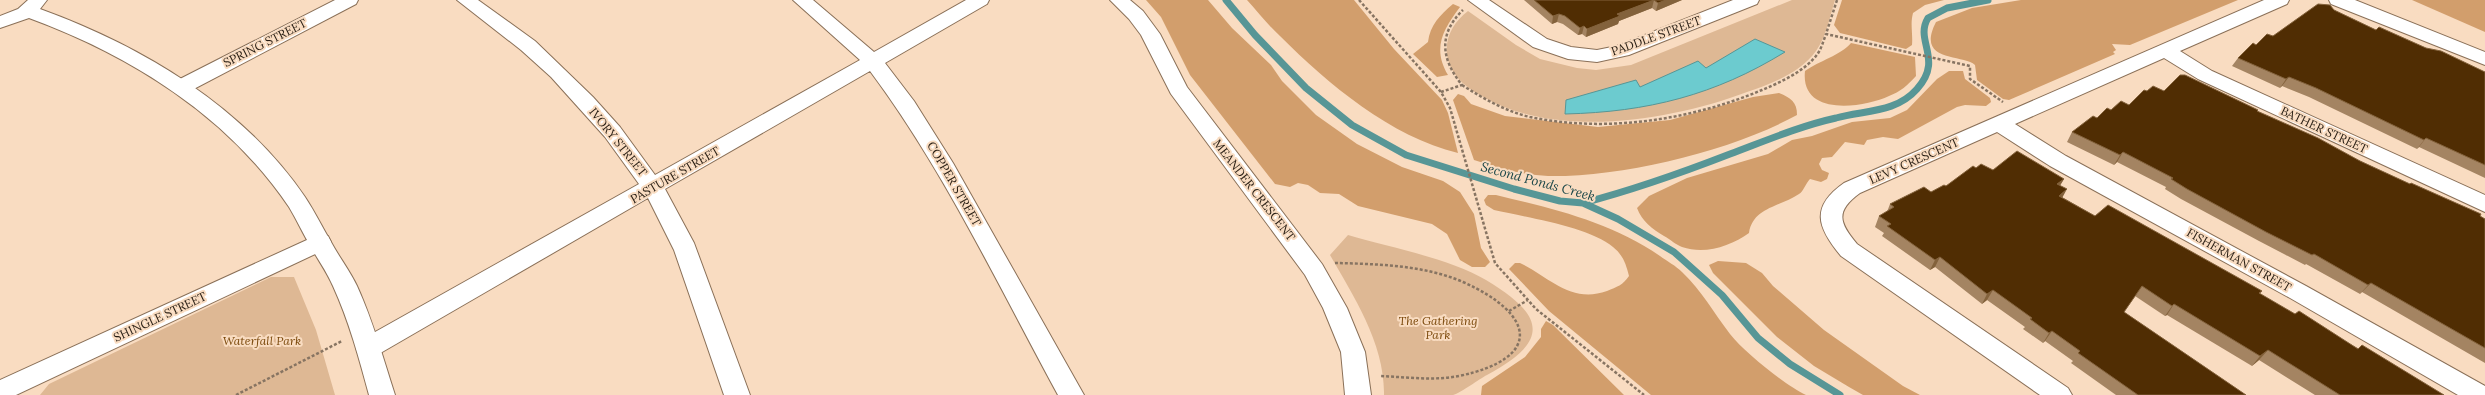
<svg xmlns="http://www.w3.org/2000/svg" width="2485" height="395" viewBox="0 0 2485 395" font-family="Lora,serif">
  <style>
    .green { fill: #deb894 }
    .forest { fill: #d29e6c }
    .water { fill: #6ccbcf; stroke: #579696 }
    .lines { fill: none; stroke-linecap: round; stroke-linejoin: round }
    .stream { stroke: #579696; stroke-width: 7 }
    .minor-casing { stroke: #8a7058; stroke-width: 2 }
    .tertiary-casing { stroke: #8a7058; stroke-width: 2 }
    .path { stroke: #877462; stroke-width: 2.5; stroke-dasharray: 3 2; stroke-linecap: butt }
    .minor { fill: #fff; fill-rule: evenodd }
    .tertiary { fill: #fff; fill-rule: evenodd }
    .wall { fill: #a48462 }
    .shaded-wall { fill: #83623c }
    .building { fill: #502d03; stroke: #83623c }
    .labels { text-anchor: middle; stroke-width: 4; stroke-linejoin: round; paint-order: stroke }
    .street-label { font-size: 12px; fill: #261c12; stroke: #f9dcc1 }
    .park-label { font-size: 12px; font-style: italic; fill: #7c4a0d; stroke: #f9dcc1 }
    .water-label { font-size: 13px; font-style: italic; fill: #1a4648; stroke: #f9dcc1 }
  </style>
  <rect width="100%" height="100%" fill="#f9dcc1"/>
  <path class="green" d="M1792,0H1835C1830,16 1826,37 1816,51C1800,73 1771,84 1747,92C1670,121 1554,140 1480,95C1464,86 1450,74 1447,55C1445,36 1454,22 1468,11L1516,45L1540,59L1577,68L1596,70L1631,65Z
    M1348,235C1389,247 1451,259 1486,280C1546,316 1550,341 1487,375C1479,379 1461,393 1453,395C1438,395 1402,395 1384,395C1385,344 1354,297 1330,255Z
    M271,277H294L316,330L335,395H40L49,384Z"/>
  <path class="forest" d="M1146,0H1208L1232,28L1271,65L1282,81L1316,115L1357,144L1402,167L1443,181L1460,192L1474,214L1481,248L1490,262L1485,267H1472L1460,260L1447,234L1432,224L1358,206L1339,194L1320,193L1308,185L1298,183L1290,187L1275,184L1190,75L1161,17Z
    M1247,0H1354L1394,49L1442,100L1448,113L1458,153C1391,137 1328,84 1280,36C1268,25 1258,12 1247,0Z
    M1842,0H1944L1925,5L1913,13C1910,24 1913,33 1912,45L1906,49L1840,33L1834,25Z
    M2021,0H2238L2130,45L2112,44L2116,50L2113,52L2115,54L2009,100L2003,99L1977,80L1975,65C1963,54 1915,63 1936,22L1972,8Z
    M2412,0H2485V32Z
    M1453,4L1460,7C1443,30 1432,48 1448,75L1437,77L1413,54L1428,42C1430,25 1440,15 1453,4Z
    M1851,43L1915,57L1916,76C1908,85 1900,92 1889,96C1863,108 1800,117 1805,71C1819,61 1841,55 1851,43Z
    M1949,71H1963L1965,79L1990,98L1991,102L1986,106L1965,105L1957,107L1898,139L1883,137L1867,140L1864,145L1845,142L1832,157L1822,158L1819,164L1822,170L1829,173L1827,179L1821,182L1810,179C1806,183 1803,192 1799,194C1780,207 1753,207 1749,233C1731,246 1705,255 1682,247C1676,245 1670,239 1664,236C1652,229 1642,221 1637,208L1649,196L1687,178L1768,154L1792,140L1812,136L1852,122L1890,118L1907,110L1937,79Z
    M1779,93C1791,98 1797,102 1797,115C1731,151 1624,177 1548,176C1523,175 1498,168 1474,160L1453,100L1458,94L1464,96L1471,104L1505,116L1598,127L1670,120L1753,97Z
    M1488,195H1496C1554,209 1611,222 1660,256C1667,261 1676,266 1682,272C1702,291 1714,313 1730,334C1745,353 1784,384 1806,395H1651L1549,311L1509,269L1515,263H1520C1549,277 1571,304 1607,291C1617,287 1623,285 1629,276C1626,264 1623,255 1613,247C1590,227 1525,217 1494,210L1486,205L1484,200Z
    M1718,261L1746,263L1762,273L1773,286L1824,330L1903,386L1920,395H1863L1849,387L1814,366L1777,337L1713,273L1709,265Z
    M1546,321L1553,325L1624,395H1481L1482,386L1525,357L1541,337V329Z"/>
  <path class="water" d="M1755,39L1785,52C1715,95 1648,112 1565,114L1566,100L1636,80L1640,87L1698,61L1706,68Z"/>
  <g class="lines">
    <path class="stream" d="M1226,0L1255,35L1306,88L1352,125L1406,155L1514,189L1560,201L1583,203L1618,219L1674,252L1722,295L1758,338L1790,364L1840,395
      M1583,203C1633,190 1681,173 1730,154C1765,141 1800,126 1836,118C1865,110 1896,113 1917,89C1944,59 1914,41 1928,18L1947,8L1988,0"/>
    <g class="minor-casing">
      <path id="minor" d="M335,0H358L356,4L188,92L181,93L174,92L171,87L174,82Z
        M457,0H478L535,41L593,97L620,127L655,175L860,60L793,0H813L874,52L966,0H989L987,4L885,63L914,101L953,163L1084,395H1058C999,287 944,170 870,71L665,189L694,243L750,395H724L674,250L648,198L377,355L368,357L359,355L356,348L359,341L639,184L605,137L551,77L521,50Z
        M1110,0H1130L1143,11L1160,34L1187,87L1322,264L1347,308L1365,352L1371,395H1345L1341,352L1323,308L1305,275L1171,94L1141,35L1129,19Z
        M1468,0H1489L1547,39L1571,47L1597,50L1617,46L1733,0H1759L1757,4L1629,55L1597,62L1568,59L1533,47Z
        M2264,0H2289L2287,4L2180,51L2212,71L2485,195V212L2198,79L2164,58L2015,124L2066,156L2306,286L2485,386V395H2458L2290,298L2050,166L1997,132L1860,193C1835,211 1839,223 1857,244L2068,388L2072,395H2040L1841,256C1817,227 1810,207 1844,183Z
        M320,234L328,236L331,242L328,248L16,395H0V380Z"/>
    </g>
    <g class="tertiary-casing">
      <path id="tertiary" d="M28,0H47L40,9C142,46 243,106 305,197C315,212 322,227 331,242C339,257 350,271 357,286C373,321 383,358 395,395H369C359,358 349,321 333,286C327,272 318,260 311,247C303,234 297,220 289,207C228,116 130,55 29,18L0,28V16L18,9Z
        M2329,0H2355L2485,52V65L2331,4Z"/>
    </g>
    <path class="path" d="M1359,0L1441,92L1450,108L1495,263L1536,309L1644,395
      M1837,0L1826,34L1970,66V79L2003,102
      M1462,85C1484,99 1505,111 1530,117C1606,133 1691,120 1762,90C1781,82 1803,72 1816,56C1821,50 1823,42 1826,34
      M1441,92L1462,85C1441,59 1438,34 1463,10
      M1335,263C1377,264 1424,265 1463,282C1535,314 1544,358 1459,376C1433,381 1406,377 1380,376
      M1509,311L1528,300
      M236,395L342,341"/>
    <use href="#minor" class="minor"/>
    <use href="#tertiary" class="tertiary"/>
  </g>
  <path class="wall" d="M1524,0H1682L1656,11L1652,8L1619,21L1618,24L1586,37L1582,34L1578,35L1563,24L1557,22L1552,24Z
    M2334,10L2376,30L2426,48L2485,72V178L2419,147L2417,149L2309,97L2282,86L2280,88L2232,66L2238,58L2256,45L2273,36Z
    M2147,91H2164L2257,112L2409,184L2485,219V363L2362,292L2360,294L2306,264L2305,265L2259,241L2181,199L2165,189L2166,187L2117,162L2114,165L2067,142L2072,132L2097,118L2111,110L2129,105Z
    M1976,168L1993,170L2064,179L2060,185L2062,197L2095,216L2262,291L2260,294L2295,314L2444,395H2315L2259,360L2252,366L2167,315L2165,316L2135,296L2124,312L2246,395H2116L2071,363L2073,361L2045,341L2043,343L2023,329L2025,327L1987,300L1982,304L1935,267L1930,270L1882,236L1884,233L1875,227L1879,216L1887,212L1890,204L1931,192L1946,186Z"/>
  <path class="shaded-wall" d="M1654,0L1652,8L1619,21L1618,24L1586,37L1587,29L1617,14Z
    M1666,0H1682L1656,11L1658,3Z
    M1559,14L1557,22L1552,24L1553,16Z
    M1584,26L1582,34L1578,35L1580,28Z
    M2289,77L2282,86L2280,88L2286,79Z
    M2426,138L2419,147L2417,149L2424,140Z
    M2123,152L2117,162L2114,165L2120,155Z
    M2064,179L2058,189L2057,184Z
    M2067,189L2061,200L2059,196Z
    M1940,257L1935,267L1930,270L1935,260Z
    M2371,283L2360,294L2368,285Z
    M1993,290L1987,300L1982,304L1987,294Z
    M2174,304L2167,315L2165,316L2172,306Z
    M2052,331L2045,341L2043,343L2049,333Z
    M2268,350L2259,360L2252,366L2260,356Z"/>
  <path class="building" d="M1534,0H1666L1658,3L1654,0L1617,14L1620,16L1587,29L1584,26L1580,28L1565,16L1559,14L1553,16Z
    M2318,4L2330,5L2334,10L2376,30L2379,27L2426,48L2441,51L2485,72V165L2426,138L2424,140L2316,88L2289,77L2286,79L2238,58L2253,43L2256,45L2267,34L2273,36Z
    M2180,75H2185L2258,110L2257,111L2318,138L2360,161L2410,184L2411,183L2456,203L2481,214L2480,216L2485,219V348L2371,283L2368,285L2314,254L2312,255L2266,232L2187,189L2171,179L2173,178L2123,152L2120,155L2072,132L2093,116L2097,118L2107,108L2111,110L2121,101L2129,105L2144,90L2147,91L2153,86L2164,91Z
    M2017,151L2064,179L2057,184L2067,189L2059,196L2095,216L2108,205L2117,210L2262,291L2259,293L2295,314L2299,311L2358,349L2362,345L2444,395H2340L2268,350L2260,356L2174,304L2172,306L2142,286L2124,312L2246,395H2138L2078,353L2080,351L2052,331L2049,333L2030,319L2032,318L1993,290L1987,294L1940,257L1935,260L1887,226L1891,224L1879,216L1894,207L1890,204L1924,187L1931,192L1944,185L1946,186L1973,166L1976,168L1981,164L1993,170Z"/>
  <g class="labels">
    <g class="street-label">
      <text transform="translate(1656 36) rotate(-20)" y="4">PADDLE STREET</text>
      <text transform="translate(265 43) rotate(-27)" y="4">SPRING STREET</text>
      <text transform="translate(2324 130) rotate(25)" y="4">BATHER STREET</text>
      <text transform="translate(618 142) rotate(51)" y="4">IVORY STREET</text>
      <text transform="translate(1914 161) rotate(-24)" y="4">LEVY CRESCENT</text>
      <text transform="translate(675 175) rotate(-30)" y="4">PASTURE STREET</text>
      <text transform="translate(954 184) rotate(60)" y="4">COPPER STREET</text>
      <text transform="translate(1254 190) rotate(52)" y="4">MEANDER CRESCENT</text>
      <text transform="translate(2239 260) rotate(29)" y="4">FISHERMAN STREET</text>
      <text transform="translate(160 317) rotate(-25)" y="4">SHINGLE STREET</text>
    </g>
    <g class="park-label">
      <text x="1438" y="325">The Gathering<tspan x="1438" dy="14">Park</tspan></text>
      <text x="262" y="345">Waterfall Park</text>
    </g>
    <g class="water-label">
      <text transform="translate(1538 181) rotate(15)" y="5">Second Ponds Creek</text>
    </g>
  </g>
</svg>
